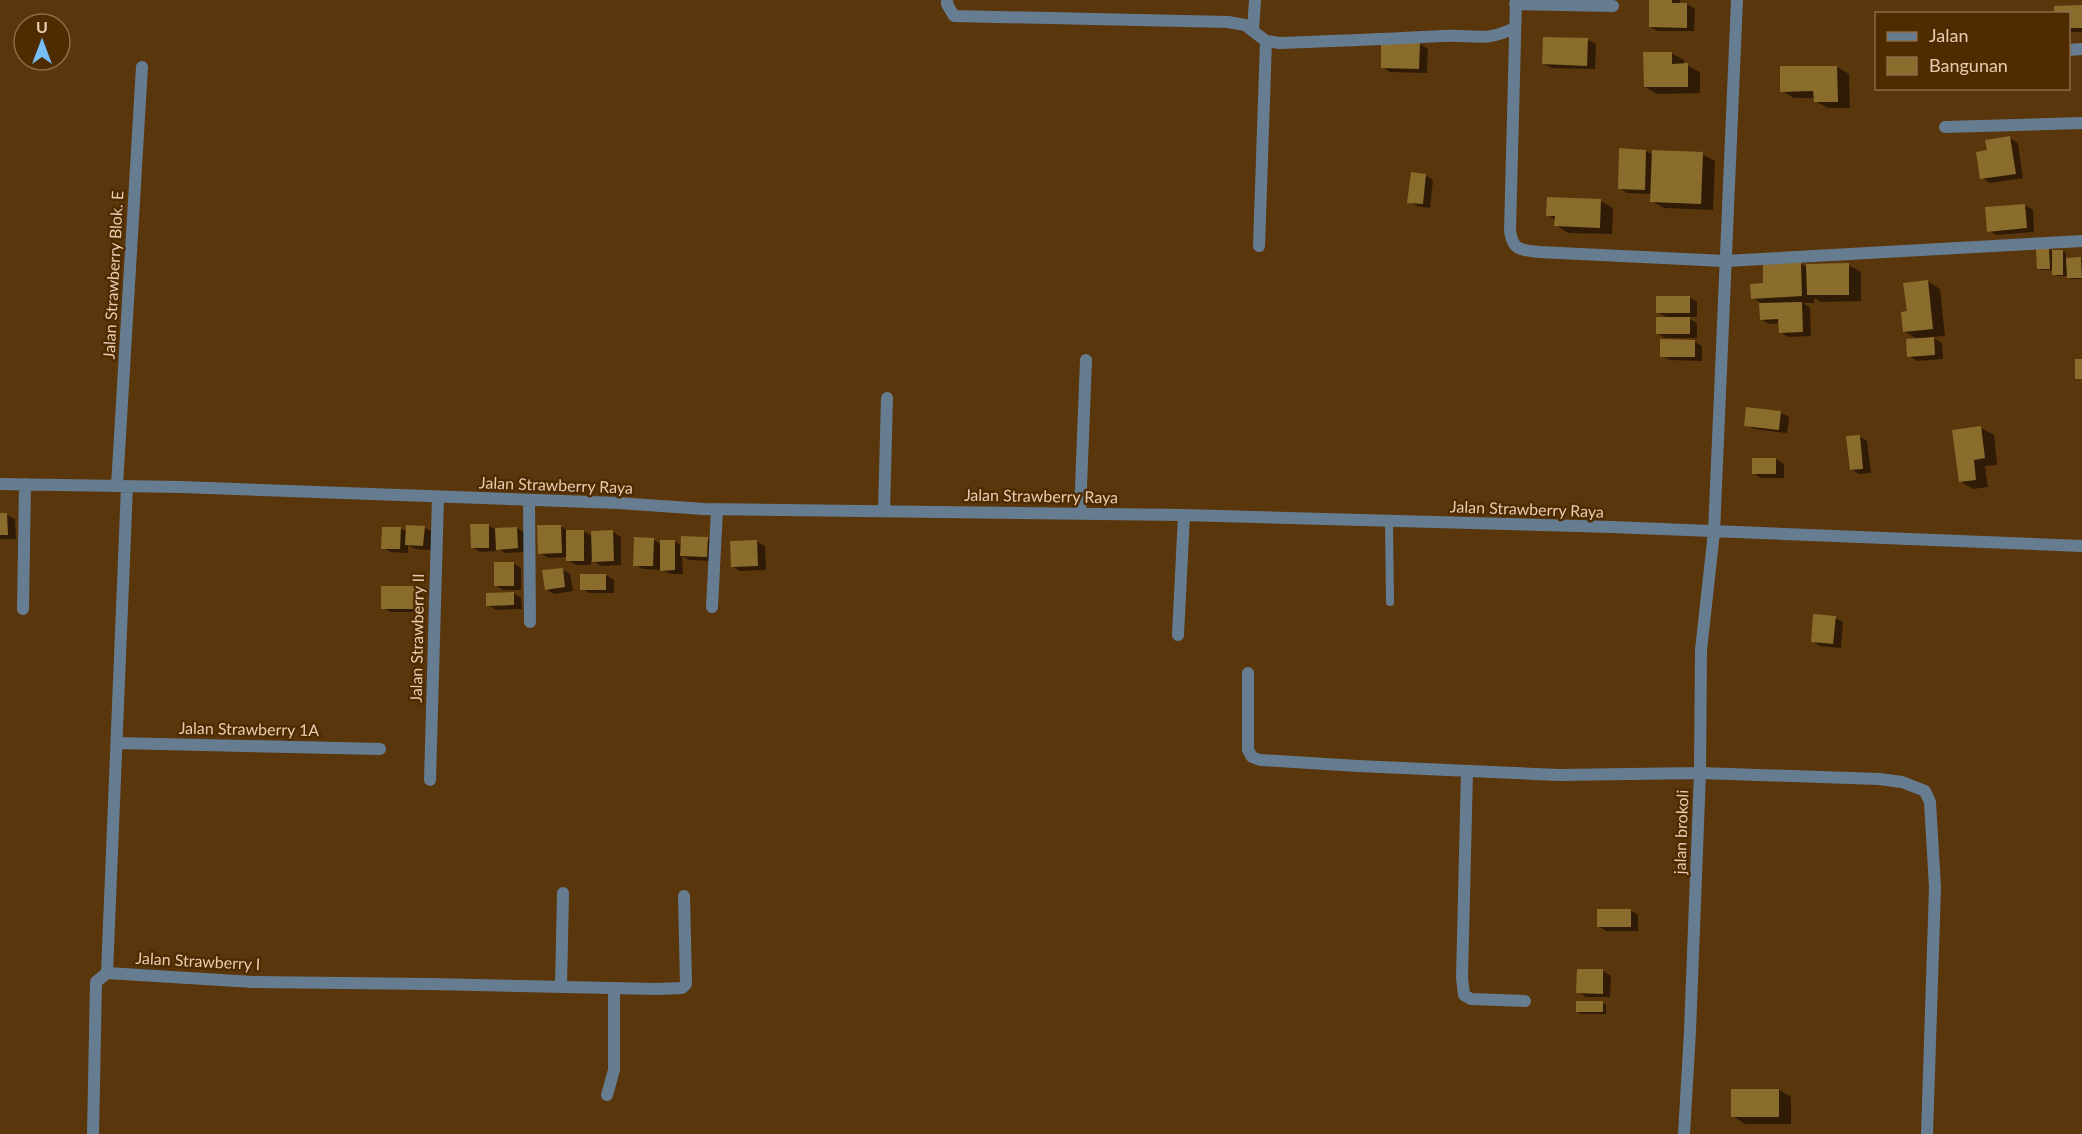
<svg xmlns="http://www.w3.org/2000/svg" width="2082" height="1134" viewBox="0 0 2082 1134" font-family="Lato,sans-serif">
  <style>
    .shadow { fill: #0007 }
    .building { fill: #8a6c2c }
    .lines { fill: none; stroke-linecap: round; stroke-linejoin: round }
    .service { stroke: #667d91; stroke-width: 8 }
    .minor { stroke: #667d91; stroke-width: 12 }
    .labels { text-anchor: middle; stroke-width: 5; stroke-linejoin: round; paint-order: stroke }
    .street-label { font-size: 16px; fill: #e8cbb2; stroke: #4f2b00 }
  </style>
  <rect width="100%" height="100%" fill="#5a360c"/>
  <path class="shadow" d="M1651,0H1680L1679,4H1687L1695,9L1694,31H1658L1650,27Z
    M2082,7V32H2068V14Z
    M1588,40L1596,44L1595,69L1552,68L1544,64Z
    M1420,44L1428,49L1427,73L1390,72L1382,67Z
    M1671,53L1684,60V65H1687L1700,72V93L1657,94L1645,87Z
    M1837,67L1849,74L1850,108H1828L1815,101V98H1794L1782,91Z
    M2010,138L2018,143L2023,178L1990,183L1982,178Z
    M1646,151L1653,155L1702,154L1715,161L1713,210L1664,208L1651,201L1652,194L1627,193L1619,188Z
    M1425,175L1433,180L1430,208L1417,206L1409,202Z
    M1601,201L1613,208L1612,234L1568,233L1556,225V220L1548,215Z
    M2025,205L2033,210L2034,232L1997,235L1989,231Z
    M2049,250L2062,251L2066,253V259H2082V279H2071L2068,276H2057L2054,274V270H2042L2038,268Z
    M1801,264L1808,268L1848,265L1861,272V301L1821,302L1814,298V303H1803L1810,308L1811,336L1788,337L1780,332V323L1769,324L1761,319V303L1752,298L1765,284Z
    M1927,281L1940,289L1945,336L1932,337L1942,343L1943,359L1917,361L1909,356L1918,339L1905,332L1908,313Z
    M1689,297L1697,302V317H1687L1697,323V338H1665L1657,333L1668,318L1657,312Z
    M1694,341L1702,346V361L1670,360L1662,356Z
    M1748,409L1781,413L1789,417L1787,433L1754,429L1746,425Z
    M1981,428L1994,435L1997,465L1985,466L1988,487L1973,489L1960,481Z
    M1859,436L1867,441L1871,473L1859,474L1851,469Z
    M1776,459L1784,464V478H1761L1753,473Z
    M0,515H7L15,519L16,539H0Z
    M489,526L495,529L517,528L525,533L526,552L505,553L497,548V551L480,552L472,547Z
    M560,526L569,531H583L592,536L613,532L621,537V565L601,566L591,560V565H576L568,560V557L548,558L540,553Z
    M424,527L432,532L431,550L415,549L408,545V553L391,552L383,548L400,528L407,532Z
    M708,539L716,544L715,561L689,560L682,556L683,574H670L662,570L643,569L635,565L654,540L661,544L674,541L682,546Z
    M757,542L765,546L766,570L740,571L732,566Z
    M513,563L521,568V590H503L495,585Z
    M562,569L570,574L573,591L554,594L546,589Z
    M606,575L614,580V593H590L582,589Z
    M414,588L422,592V612H391L383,608Z
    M513,593L521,598L522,609L496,610L488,605Z
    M1835,618L1843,622L1841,648L1820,646L1812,641Z
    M1630,910L1638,915V931H1606L1598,926Z
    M1603,971L1611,976L1610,997H1586L1578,992Z
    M1577,1003H1603L1606,1005V1014H1581L1577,1012Z
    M1779,1090L1791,1097V1124H1745L1733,1116Z"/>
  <path class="building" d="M1649,0H1672V3H1687V28L1649,27Z
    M2082,5V28H2068V14H2054V6Z
    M1543,37L1588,38L1587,66L1542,64Z
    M1381,42L1420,43L1419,69L1381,68Z
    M1643,52H1672V64L1688,63V87H1644Z
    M1780,66H1837L1838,102H1814L1813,91L1780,92Z
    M2010,136L2016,174L1980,179L1976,152L1987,150L1985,140Z
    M1619,148L1646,150L1645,190L1618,189Z
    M1652,150L1703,152L1701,204L1650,202Z
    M1411,172L1426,174L1423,204L1407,203Z
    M1547,197L1601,199L1600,228L1554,226L1555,216H1546Z
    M2025,204L2027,228L1987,232L1985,207Z
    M2049,248L2050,269H2037L2036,249Z
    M2052,250H2063V275H2052Z
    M2081,257L2082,278H2067L2066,258Z
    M1801,262L1802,296L1751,299L1750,284L1763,283V264Z
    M1849,263V295H1807L1806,264Z
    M1928,280L1933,329L1903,332L1901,312L1907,311L1903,283Z
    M1656,296H1690V313H1656Z
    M1802,302L1803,332L1779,333L1778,319L1760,320L1759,303Z
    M1656,317H1690V334H1656Z
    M1934,337L1935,355L1907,357L1906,339Z
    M1660,339L1695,340V357H1660Z
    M2075,359H2082V379H2075Z
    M1746,407L1781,411L1779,430L1744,426Z
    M1981,426L1985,458L1974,460L1976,480L1959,482L1952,430Z
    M1860,435L1863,469L1850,470L1846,436Z
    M1752,458H1776V474H1752Z
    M0,513H7L8,535H0Z
    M470,524H489V548H471Z
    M406,525L425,526L423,546L405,545Z
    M537,525H561L562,553L538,554Z
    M382,527H401L400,549H381Z
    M517,527L518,548L496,550L495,528Z
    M566,530H584V561H566Z
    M613,530L614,561L592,562L591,531Z
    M681,536L708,537L707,557L680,556Z
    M634,537L654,538L653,566H633Z
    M660,540H675V570L660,571Z
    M757,540L758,566L731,567L730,541Z
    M494,562H514V586H494Z
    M563,568L565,587L545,590L542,570Z
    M580,574H606V590H580Z
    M381,586H415V609H381Z
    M514,592V605L486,606V593Z
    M1813,614L1836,616L1833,644L1811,642Z
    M1597,909H1631V927H1597Z
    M1577,969H1603V994L1576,993Z
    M1576,1001H1603V1012H1576Z
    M1731,1089H1779V1117H1731Z"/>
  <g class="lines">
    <path class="service" d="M1389,521L1390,602"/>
    <path class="minor" d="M947,0V4L954,16L1228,22L1245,25L1266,41L1280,43C1334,41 1388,39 1442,36C1472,34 1485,43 1514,28
      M1516,0L1510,231C1513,251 1521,250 1539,252L1725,261L2082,241
      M1515,4L1613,6
      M1253,30L1255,0
      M2068,50L2082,49
      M1945,127L2082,123
      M1259,246L1266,41
      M0,484L181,487L618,503L704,509L1184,515L1612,527L2082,546
      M117,486L142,67
      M127,486L107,973L253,982L430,984L657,989L682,988L686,984L684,896
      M529,500L530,622
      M884,511L887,398
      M1080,512L1086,360
      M712,607L717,509
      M23,609L25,484
      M1178,635L1184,515
      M1248,673V750L1252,757L1260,760L1358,766L1559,775L1700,773L1879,779L1902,782L1925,791L1930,802L1935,888L1927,1134
      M117,743L380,749
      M1467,771L1462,978L1464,995L1471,999L1525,1001
      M430,780L438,498
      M561,987L563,893
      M607,1095L614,1070V988
      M93,1134L96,982L107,973
      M1684,1134L1690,1031L1700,773L1701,650L1714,532L1737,0"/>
  </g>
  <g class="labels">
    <g class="street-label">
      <text transform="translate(113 275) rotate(-87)" y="6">Jalan Strawberry Blok. E</text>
      <text transform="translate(556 485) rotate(2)" y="6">Jalan Strawberry Raya</text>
      <text transform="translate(1041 496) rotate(1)" y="6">Jalan Strawberry Raya</text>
      <text transform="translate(1527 509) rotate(2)" y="6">Jalan Strawberry Raya</text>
      <text transform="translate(417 638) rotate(-89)" y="6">Jalan Strawberry II</text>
      <text transform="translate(249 729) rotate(1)" y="6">Jalan Strawberry 1A</text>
      <text transform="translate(1681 832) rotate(-88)" y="6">jalan brokoli</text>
      <text transform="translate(198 961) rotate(3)" y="6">Jalan Strawberry I</text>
    </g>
  </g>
  <rect x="1875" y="12" width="195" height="78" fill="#4f2b00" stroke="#8c6b47" stroke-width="1.5"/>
  <rect x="1887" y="32" width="30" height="9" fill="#667d91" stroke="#8c6b47" stroke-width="1.5"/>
  <text x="1929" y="42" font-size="18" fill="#e8cbb2">Jalan</text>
  <rect x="1887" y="57" width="30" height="18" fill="#8a6c2c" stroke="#8c6b47" stroke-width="1.5"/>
  <text x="1929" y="72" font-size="18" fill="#e8cbb2">Bangunan</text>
  <g transform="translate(42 42)"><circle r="28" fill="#4f2b00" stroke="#8c6b47" stroke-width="1.5"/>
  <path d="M0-4.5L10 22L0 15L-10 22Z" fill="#78bff7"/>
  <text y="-9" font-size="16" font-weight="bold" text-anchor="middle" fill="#e8cbb2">U</text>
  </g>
</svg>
